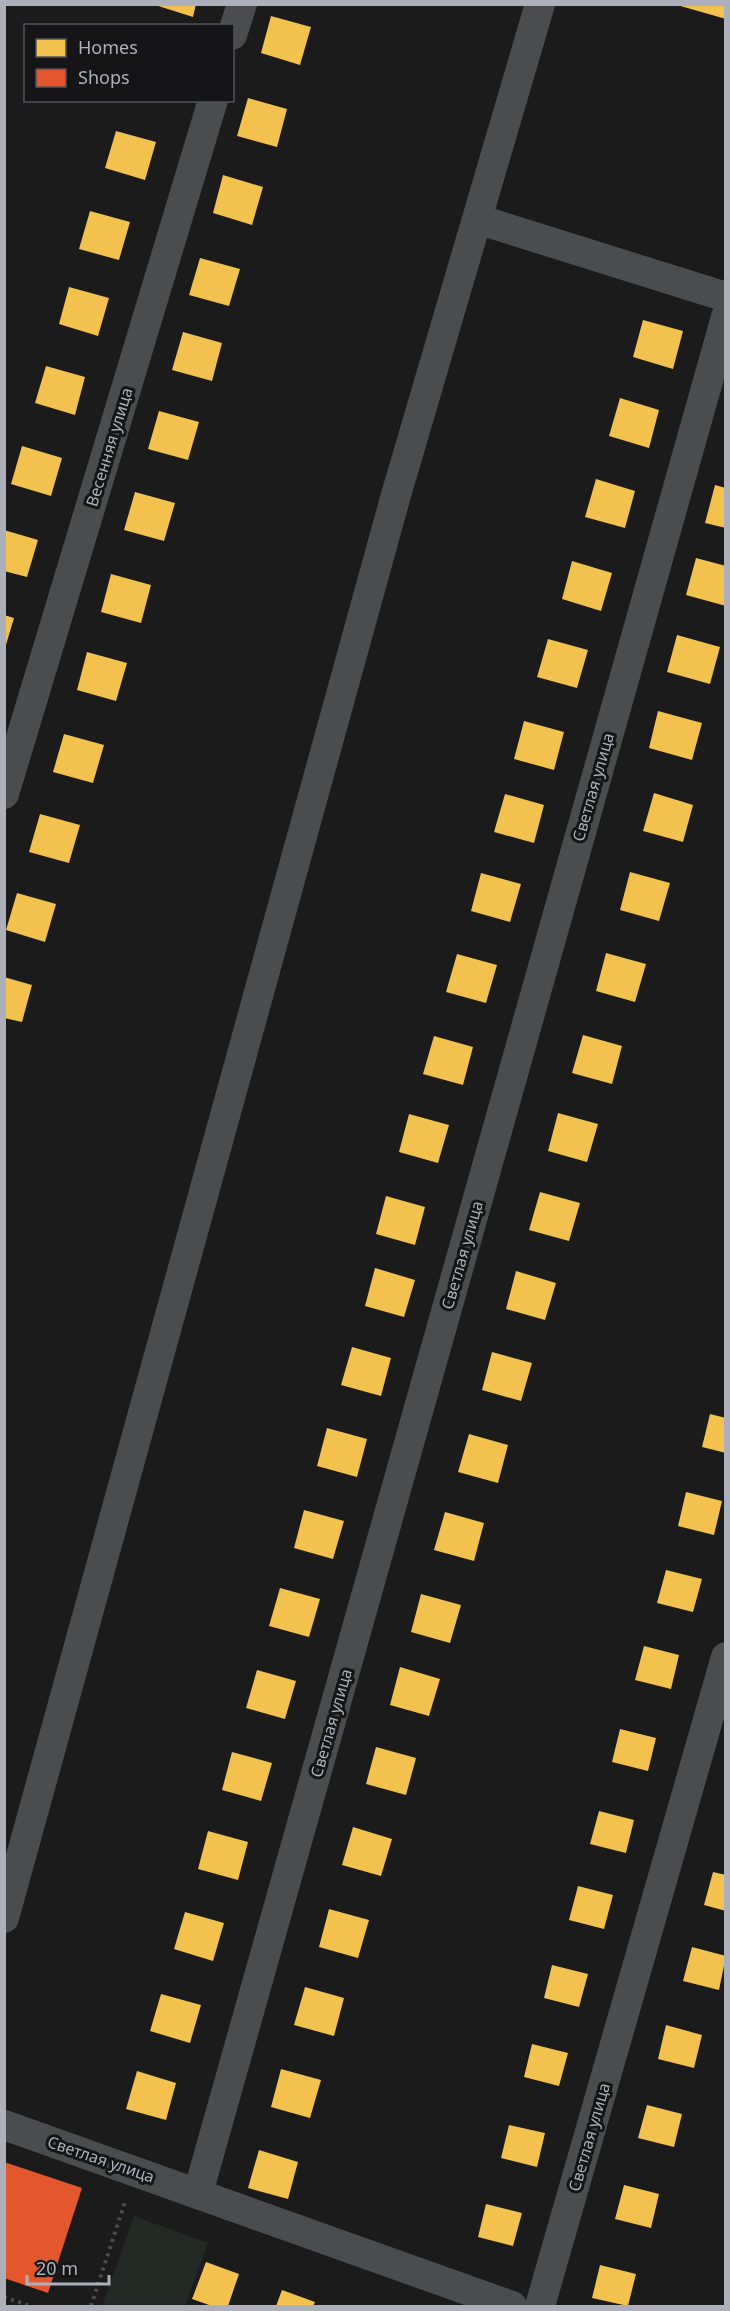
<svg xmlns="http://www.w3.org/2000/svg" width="730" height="2311" viewBox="0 0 730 2311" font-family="'Noto Sans',sans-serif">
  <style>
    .green { fill: #232a25 }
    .homes { fill: #f2c14e }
    .shops { fill: #e4572e }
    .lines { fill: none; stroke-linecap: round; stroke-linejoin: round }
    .path { stroke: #4c4c50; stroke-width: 4; stroke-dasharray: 3 4.5; stroke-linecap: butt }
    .street { stroke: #4b4c4e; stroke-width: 30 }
    .labels { text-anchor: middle; stroke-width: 6; stroke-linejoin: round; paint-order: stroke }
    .street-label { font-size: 16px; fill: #adafbb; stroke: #151517 }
  </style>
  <rect width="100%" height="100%" fill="#1b1b1b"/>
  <path class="green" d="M134,2216L208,2243L185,2306H102Z"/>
  <path class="homes" d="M152,4H196L193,17Z
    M677,4H726V19L677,5Z
    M271,16L311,27L300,65L261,53Z
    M248,98L287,109L277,147L237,136Z
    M116,131L156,142L145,180L105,168Z
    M223,175L263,187L252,225L213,213Z
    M90,211L130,222L119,260L79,249Z
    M200,258L240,269L229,306L189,295Z
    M69,287L109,298L98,336L59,324Z
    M643,320L683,331L673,369L633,357Z
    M183,332L222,343L212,381L172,370Z
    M46,366L85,377L75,415L35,403Z
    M620,398L659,410L649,448L609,436Z
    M159,411L199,422L188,460L148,449Z
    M22,446L62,458L51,496L11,484Z
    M596,479L635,491L625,528L585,517Z
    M715,485L726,488V528L705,523Z
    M135,492L175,503L164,541L124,530Z
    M4,530L38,540L27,577L4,571Z
    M696,558L726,566V606L686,595Z
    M572,561L612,573L601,611L562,599Z
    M111,574L151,585L141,623L101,612Z
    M4,615L14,618L5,648H4Z
    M677,635L720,647L710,684L667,672Z
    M548,639L588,650L577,688L537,677Z
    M87,652L127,663L116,701L77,690Z
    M658,711L702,723L692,760L649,748Z
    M524,721L564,732L554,770L514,759Z
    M64,734L104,745L93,783L53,772Z
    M654,793L693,805L683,842L643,831Z
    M505,794L544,805L534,843L494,832Z
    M40,814L80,825L69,863L29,852Z
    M630,872L670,883L659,921L620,910Z
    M481,873L521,884L510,922L471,911Z
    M17,893L56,904L45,942L6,930Z
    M606,953L646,964L635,1002L596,991Z
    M457,954L497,965L486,1003L446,992Z
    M4,977L32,985L22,1022L4,1018Z
    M583,1035L622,1046L612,1084L572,1073Z
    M434,1036L473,1047L463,1085L423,1074Z
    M558,1113L598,1124L587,1162L548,1151Z
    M409,1114L449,1125L438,1163L399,1152Z
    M540,1192L580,1203L569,1241L529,1230Z
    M386,1196L425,1207L415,1245L376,1234Z
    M375,1268L415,1280L404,1317L365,1306Z
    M516,1271L556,1283L545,1320L506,1309Z
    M352,1347L391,1358L381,1396L341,1385Z
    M492,1352L532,1363L521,1401L482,1390Z
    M710,1414L726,1418V1453L702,1447Z
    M327,1428L367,1439L357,1477L317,1466Z
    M469,1434L508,1445L498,1483L458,1472Z
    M686,1492L722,1501L714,1535L678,1526Z
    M304,1510L344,1521L333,1559L294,1548Z
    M445,1512L484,1523L474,1561L434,1550Z
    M666,1570L702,1579L693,1612L657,1603Z
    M280,1588L320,1599L309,1637L269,1626Z
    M421,1594L461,1605L450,1643L411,1632Z
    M644,1646L679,1655L671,1689L635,1680Z
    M400,1667L440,1679L429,1716L390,1705Z
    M257,1670L296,1681L285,1719L246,1708Z
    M620,1729L656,1738L648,1771L612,1762Z
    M376,1747L416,1758L406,1795L366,1784Z
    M232,1752L272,1763L261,1801L222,1790Z
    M599,1811L634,1820L626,1853L590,1844Z
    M353,1827L392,1839L381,1876L342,1865Z
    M208,1831L248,1842L238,1880L198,1869Z
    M713,1872L726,1875V1911L704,1905Z
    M578,1886L613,1895L604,1929L569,1920Z
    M329,1909L369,1920L358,1958L319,1947Z
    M185,1912L224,1923L213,1961L174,1949Z
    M692,1947L726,1956L719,1990L683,1981Z
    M552,1965L588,1974L579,2007L544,1998Z
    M305,1987L344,1998L334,2036L294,2025Z
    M161,1994L201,2005L190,2043L150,2031Z
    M666,2025L702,2035L694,2068L658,2059Z
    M532,2044L568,2053L559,2086L524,2077Z
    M281,2069L321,2080L310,2118L271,2107Z
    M137,2071L176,2083L166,2120L126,2109Z
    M647,2105L682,2114L674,2147L638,2138Z
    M509,2125L545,2133L537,2167L501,2158Z
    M259,2150L298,2162L288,2199L248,2188Z
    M624,2185L659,2194L651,2228L615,2219Z
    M486,2204L522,2213L513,2246L478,2237Z
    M206,2262L239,2274L228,2306H212L192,2299Z
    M600,2265L636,2274L628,2306L592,2298Z
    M282,2290L315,2302L313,2306H276Z"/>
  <path class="shops" d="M4,2162L82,2188L48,2293L4,2278Z"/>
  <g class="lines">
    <path class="path" d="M4,2297L30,2306
      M91,2306L126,2199"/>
    <path class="street" d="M232,35L242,4
      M477,219L726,297
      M4,794L213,100
      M4,1918L396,495L540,4
      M4,2125L512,2306
      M198,2193L726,317
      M540,2306L726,1657"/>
  </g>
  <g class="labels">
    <g class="street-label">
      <text transform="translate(109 447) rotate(-73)" y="6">Весенняя улица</text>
      <text transform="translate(593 787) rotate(-74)" y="6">Светлая улица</text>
      <text transform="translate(462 1255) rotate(-74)" y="6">Светлая улица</text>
      <text transform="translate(331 1723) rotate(-74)" y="6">Светлая улица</text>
      <text transform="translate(589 2137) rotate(-74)" y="6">Светлая улица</text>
      <text transform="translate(101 2159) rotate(19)" y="6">Светлая улица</text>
    </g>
  </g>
  <rect width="730" height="2311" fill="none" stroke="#adafbb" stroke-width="12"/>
  <rect x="24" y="24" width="210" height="78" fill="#151517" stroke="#525359" stroke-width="1.5"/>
  <rect x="36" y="39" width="30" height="18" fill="#f2c14e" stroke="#525359" stroke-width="1.5"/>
  <text x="78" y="54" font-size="18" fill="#adafbb">Homes</text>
  <rect x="36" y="69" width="30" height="18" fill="#e4572e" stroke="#525359" stroke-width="1.5"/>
  <text x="78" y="84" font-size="18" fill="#adafbb">Shops</text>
  <path d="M27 2275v9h82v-9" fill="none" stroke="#adafbb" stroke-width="3"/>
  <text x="36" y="2275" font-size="18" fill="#adafbb" stroke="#151517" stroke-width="4.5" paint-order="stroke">20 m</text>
</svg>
